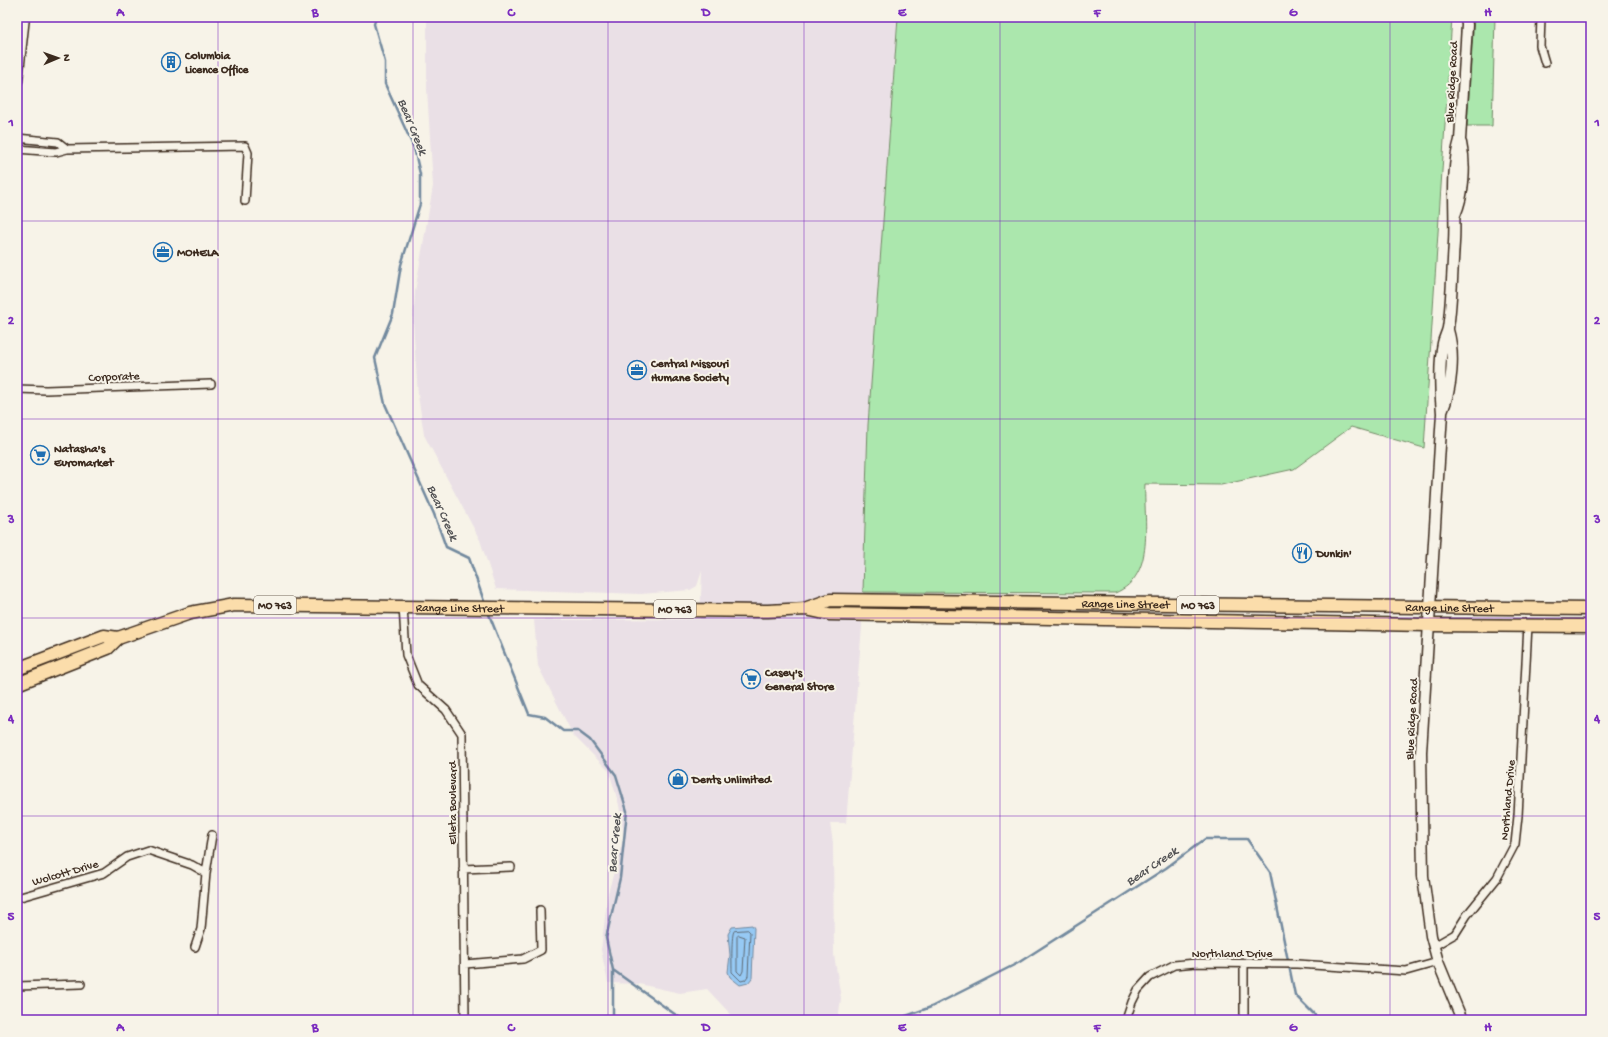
<svg xmlns="http://www.w3.org/2000/svg" width="1608" height="1037" viewBox="0 0 1608 1037" font-family="'Gochi Hand',sans-serif">
  <style>
    .built { fill: #eae0e6 }
    .green { fill: #abe7ad; stroke: #738866 }
    .water { fill: #96c9f4; stroke: #72899e }
    .lines { fill: none; stroke-linecap: round; stroke-linejoin: round }
    .shore { stroke: #5f6a74; stroke-width: 1 }
    .stream { stroke: #72899e; stroke-width: 2.5 }
    .street-casing { stroke: #3b2a1e; stroke-width: 10 }
    .secondary-casing { stroke: #3b2a1e; stroke-width: 13 }
    .primary-casing { stroke: #3b2a1e; stroke-width: 15 }
    .street { stroke: #f7f3e8; stroke-width: 7 }
    .secondary { stroke: #f7f3e8; stroke-width: 10 }
    .primary { stroke: #fbddab; stroke-width: 12 }
    .grid { fill: none; stroke: #7b2cbf; stroke-width: 1; stroke-opacity: 0.55 }
    .labels { text-anchor: middle; stroke-width: 4; stroke-linejoin: round; paint-order: stroke }
    .shield { fill: #f7f3e8; stroke: #73665b; stroke-width: 1 }
    .shield-label { font-size: 11px; font-weight: bold; fill: #3b2a1e }
    .poi-label { font-size: 12px; font-weight: bold; fill: #3b2a1e; stroke: #f7f3e8; text-anchor: start }
    .street-label { font-size: 12px; fill: #3b2a1e; stroke: #f7f3e8 }
    .water-label { font-size: 13px; font-style: italic; fill: #525254; stroke: #f7f3e8 }
    .neatline { fill: none; stroke: #7b2cbf; stroke-width: 1.5 }
    .grid-label { font-size: 13px; text-anchor: middle; font-weight: bold; fill: #7b2cbf }
  </style>
  <rect width="100%" height="100%" fill="#f7f3e8"/>
  <filter id="ink" filterUnits="userSpaceOnUse"><feTurbulence type="fractalNoise" baseFrequency=".025" numOctaves="2"/><feDisplacementMap in="SourceGraphic" scale="8" xChannelSelector="R" yChannelSelector="G"/><feConvolveMatrix kernelMatrix="1 2 1 2 8 2 1 2 1" color-interpolation-filters="sRGB"/></filter>
  <g filter="url(#ink)">
    <path class="built" d="M427,17H898L868,425L862,626L846,823H830L833,843L834,955L841,998L838,1020H736L707,989L680,993L639,984L608,983L601,950L608,893L624,836L619,805L609,771L573,735L538,666L534,620L700,619L702,571L697,586L690,590L641,594L496,589L480,540L424,435L418,395L413,322L415,292L433,186L427,89Z"/>
    <path class="green" d="M898,17H1452L1424,448L1351,427L1294,469L1221,485L1145,484C1143,520 1157,576 1115,593L863,592L868,425Z
      M1474,17H1495L1492,126H1467Z"/>
    <path class="water" d="M752,925L754,928L752,978L748,983L740,985L730,977L728,972L730,955L728,934L732,927Z"/>
    <g class="lines">
      <path class="shore" d="M748,930L750,932L748,976L745,980L741,981L732,972C732,965 731,934 734,931Z
        M739,935L745,937L743,971L741,975L737,971V937Z"/>
      <path class="stream" d="M376,17L374,24L385,62V84L414,148L420,174V204L401,265L393,314L375,358L385,404L434,514L446,547L469,558L485,604
        M488,612L529,714L545,717L563,731H578L590,740L616,775L627,811L620,878L606,938L613,970L683,1020
        M613,970V1020
        M895,1020L931,1007L1018,963L1166,868L1205,839H1247L1270,872L1295,995L1315,1015L1316,1020"/>
      <g class="street-casing">
        <path id="street" d="M1541,17L1540,46L1545,63
          M17,138L58,142L67,149
          M17,149L56,152L67,149L245,146L248,153L245,201
          M17,389L46,390L211,384
          M403,606L406,655L418,685L446,710L462,734L465,1020
          M463,869L511,867
          M17,898L104,873L127,857L148,850L192,865L206,873
          M1434,946L1455,934L1467,915L1497,878L1515,844L1518,816L1528,625
          M195,947L201,929L206,873L212,835
          M465,964L523,959L541,950L540,910
          M17,986L81,984
          M1126,1020L1132,1002L1138,990L1150,977L1174,965L1196,963L1297,964L1406,971L1438,962
          M1244,1020V964"/>
      </g>
      <g class="secondary-casing">
        <path id="secondary" d="M17,81L24,17
          M1455,215C1464,194 1466,165 1461,143
          M1442,412C1452,388 1455,354 1448,330
          M1462,1020L1438,962L1431,936L1423,876L1421,752L1442,413C1440,394 1439,362 1443,343C1444,338 1447,333 1448,328C1452,301 1452,271 1454,243C1456,209 1450,174 1460,140L1467,25L1466,17"/>
      </g>
      <g class="primary-casing">
        <g id="primary">
          <path id="s1" d="M807,608L830,600L1591,609"/>
          <path id="s2" d="M17,669L104,636L118,638L190,613L234,605L768,611L806,609L829,614L1428,625L1591,626"/>
          <path d="M17,684L108,648L118,638"/>
        </g>
      </g>
      <use href="#street" class="street"/>
      <use href="#secondary" class="secondary"/>
      <use href="#primary" class="primary"/>
    </g>
  </g>
  <path class="grid" d="M218,17V1020M413,17V1020M608,17V1020M804,17V1020M1000,17V1020M1195,17V1020M1390,17V1020M17,221H1591M17,419H1591M17,618H1591M17,816H1591"/>
  <defs>
    <g id="building-ring" transform="scale(1)"><circle r="9.5" fill="#f7f3e8" stroke="#1f6fb2" stroke-width="1.5"/><path d="M-4-6H4V6H1V3H-1V6H-4ZM-2.5-4.3h1.7v1.8h-1.7ZM.8-4.3h1.7v1.8H.8ZM-2.5-1h1.7V.8h-1.7ZM.8-1h1.7V.8H.8Z" fill="#1f6fb2"/></g>
    <g id="office-ring" transform="scale(1)"><circle r="9.5" fill="#f7f3e8" stroke="#1f6fb2" stroke-width="1.5"/><path d="M-6-3h4V-5.5h4V-3h4V5H-6ZM-1-4.5V-3h2v-1.5ZM-6 0V1H6V0Z" fill="#1f6fb2"/></g>
    <g id="supermarket-ring" transform="scale(1)"><circle r="9.5" fill="#f7f3e8" stroke="#1f6fb2" stroke-width="1.5"/><path d="M-6-5.5h2.5l.6 2H6L4.5 2H-2.5L-4.4-4H-6ZM-1.5 3.2a1.3 1.3 0 1 0 .1 0ZM3 3.2a1.3 1.3 0 1 0 .1 0Z" fill="#1f6fb2"/></g>
    <g id="restaurant-ring" transform="scale(1)"><circle r="9.5" fill="#f7f3e8" stroke="#1f6fb2" stroke-width="1.5"/><path d="M-5-6h1v4h1v-4h1v4h1v-4h1v5L-1.5 .5V6h-2V.5L-5-1ZM5-6V6H3V1.5H1.5Q1.5-4 5-6Z" fill="#1f6fb2"/></g>
    <g id="shop-ring" transform="scale(1)"><circle r="9.5" fill="#f7f3e8" stroke="#1f6fb2" stroke-width="1.5"/><path d="M-5-2.5h2.3a2.7 3.5 0 0 1 5.4 0H5L5.5 6h-11ZM-1.5-2.5h3a1.5 2.3 0 0 0-3 0Z" fill="#1f6fb2"/></g>
  </defs>
  <g fill-rule="evenodd">
    <use href="#building-ring" x="171" y="62"/>
    <use href="#office-ring" x="163" y="252"/>
    <use href="#office-ring" x="637" y="370"/>
    <use href="#supermarket-ring" x="40" y="455"/>
    <use href="#restaurant-ring" x="1302" y="553"/>
    <use href="#supermarket-ring" x="751" y="679"/>
    <use href="#shop-ring" x="678" y="779"/>
  </g>
  <g class="labels">
    <g class="shield">
      <rect x="254" y="596" width="42" height="18" rx="3"/>
      <rect x="1177" y="596" width="42" height="18" rx="3"/>
      <rect x="654" y="600" width="42" height="18" rx="3"/>
    </g>
    <g class="shield-label">
      <text x="275" y="609">MO 763</text>
      <text x="1198" y="609">MO 763</text>
      <text x="675" y="613">MO 763</text>
    </g>
    <g class="poi-label">
      <text x="185" y="59">Columbia<tspan x="185" dy="14">Licence Office</tspan></text>
      <text x="177" y="256">MOHELA</text>
      <text x="651" y="367">Central Missouri<tspan x="651" dy="14">Humane Society</tspan></text>
      <text x="54" y="452">Natasha's<tspan x="54" dy="14">Euromarket</tspan></text>
      <text x="1316" y="557">Dunkin'</text>
      <text x="765" y="676">Casey's<tspan x="765" dy="14">General Store</tspan></text>
      <text x="692" y="783">Dents Unlimited</text>
    </g>
    <g class="street-label">
      <text transform="translate(1451 82) rotate(-87)" y="4">Blue Ridge Road</text>
      <text transform="translate(114 376) rotate(-2)" y="4">Corporate</text>
      <text dy="4" stroke="none"><textPath href="#s1" startOffset="320">Range Line Street</textPath></text>
      <text dy="4" stroke="none"><textPath href="#s2" startOffset="454">Range Line Street</textPath></text>
      <text dy="4" stroke="none"><textPath href="#s1" startOffset="644">Range Line Street</textPath></text>
      <text transform="translate(1411 719) rotate(-87)" y="4">Blue Ridge Road</text>
      <text transform="translate(1507 800) rotate(-85)" y="4">Northland Drive</text>
      <text transform="translate(452 803) rotate(-90)" y="4">Elleta Boulevard</text>
      <text transform="translate(65 872) rotate(-16)" y="4">Wolcott Drive</text>
      <text x="1232" y="957">Northland Drive</text>
    </g>
    <g class="water-label">
      <text transform="translate(414 126) rotate(68)" y="5">Bear Creek</text>
      <text transform="translate(444 512) rotate(66)" y="5">Bear Creek</text>
      <text transform="translate(613 843) rotate(-85)" y="5">Bear Creek</text>
      <text transform="translate(1151 865) rotate(-34)" y="5">Bear Creek</text>
    </g>
  </g>
  <rect width="1608" height="1037" fill="none" stroke="#f7f3e8" stroke-width="44"/>
  <g transform="translate(58 58) rotate(88)" stroke="#f7f3e8" stroke-width="3" paint-order="stroke">
  <path d="M0-3L7 15L0 10L-7 15Z" fill="#3b2a1e"/>
  <text y="-6" font-size="11" font-weight="bold" text-anchor="middle" fill="#3b2a1e">N</text>
  </g>
  <rect x="22" y="22" width="1564" height="993" class="neatline"/>
  <g class="grid-label">
    <text x="120" y="16">A</text>
    <text x="315" y="16">B</text>
    <text x="511" y="16">C</text>
    <text x="706" y="16">D</text>
    <text x="902" y="16">E</text>
    <text x="1097" y="16">F</text>
    <text x="1293" y="16">G</text>
    <text x="1488" y="16">H</text>
    <text x="11" y="126">1</text>
    <text x="1597" y="126">1</text>
    <text x="11" y="324">2</text>
    <text x="1597" y="324">2</text>
    <text x="11" y="523">3</text>
    <text x="1597" y="523">3</text>
    <text x="11" y="722">4</text>
    <text x="1597" y="722">4</text>
    <text x="11" y="920">5</text>
    <text x="1597" y="920">5</text>
    <text x="120" y="1031">A</text>
    <text x="315" y="1031">B</text>
    <text x="511" y="1031">C</text>
    <text x="706" y="1031">D</text>
    <text x="902" y="1031">E</text>
    <text x="1097" y="1031">F</text>
    <text x="1293" y="1031">G</text>
    <text x="1488" y="1031">H</text>
  </g>
</svg>
